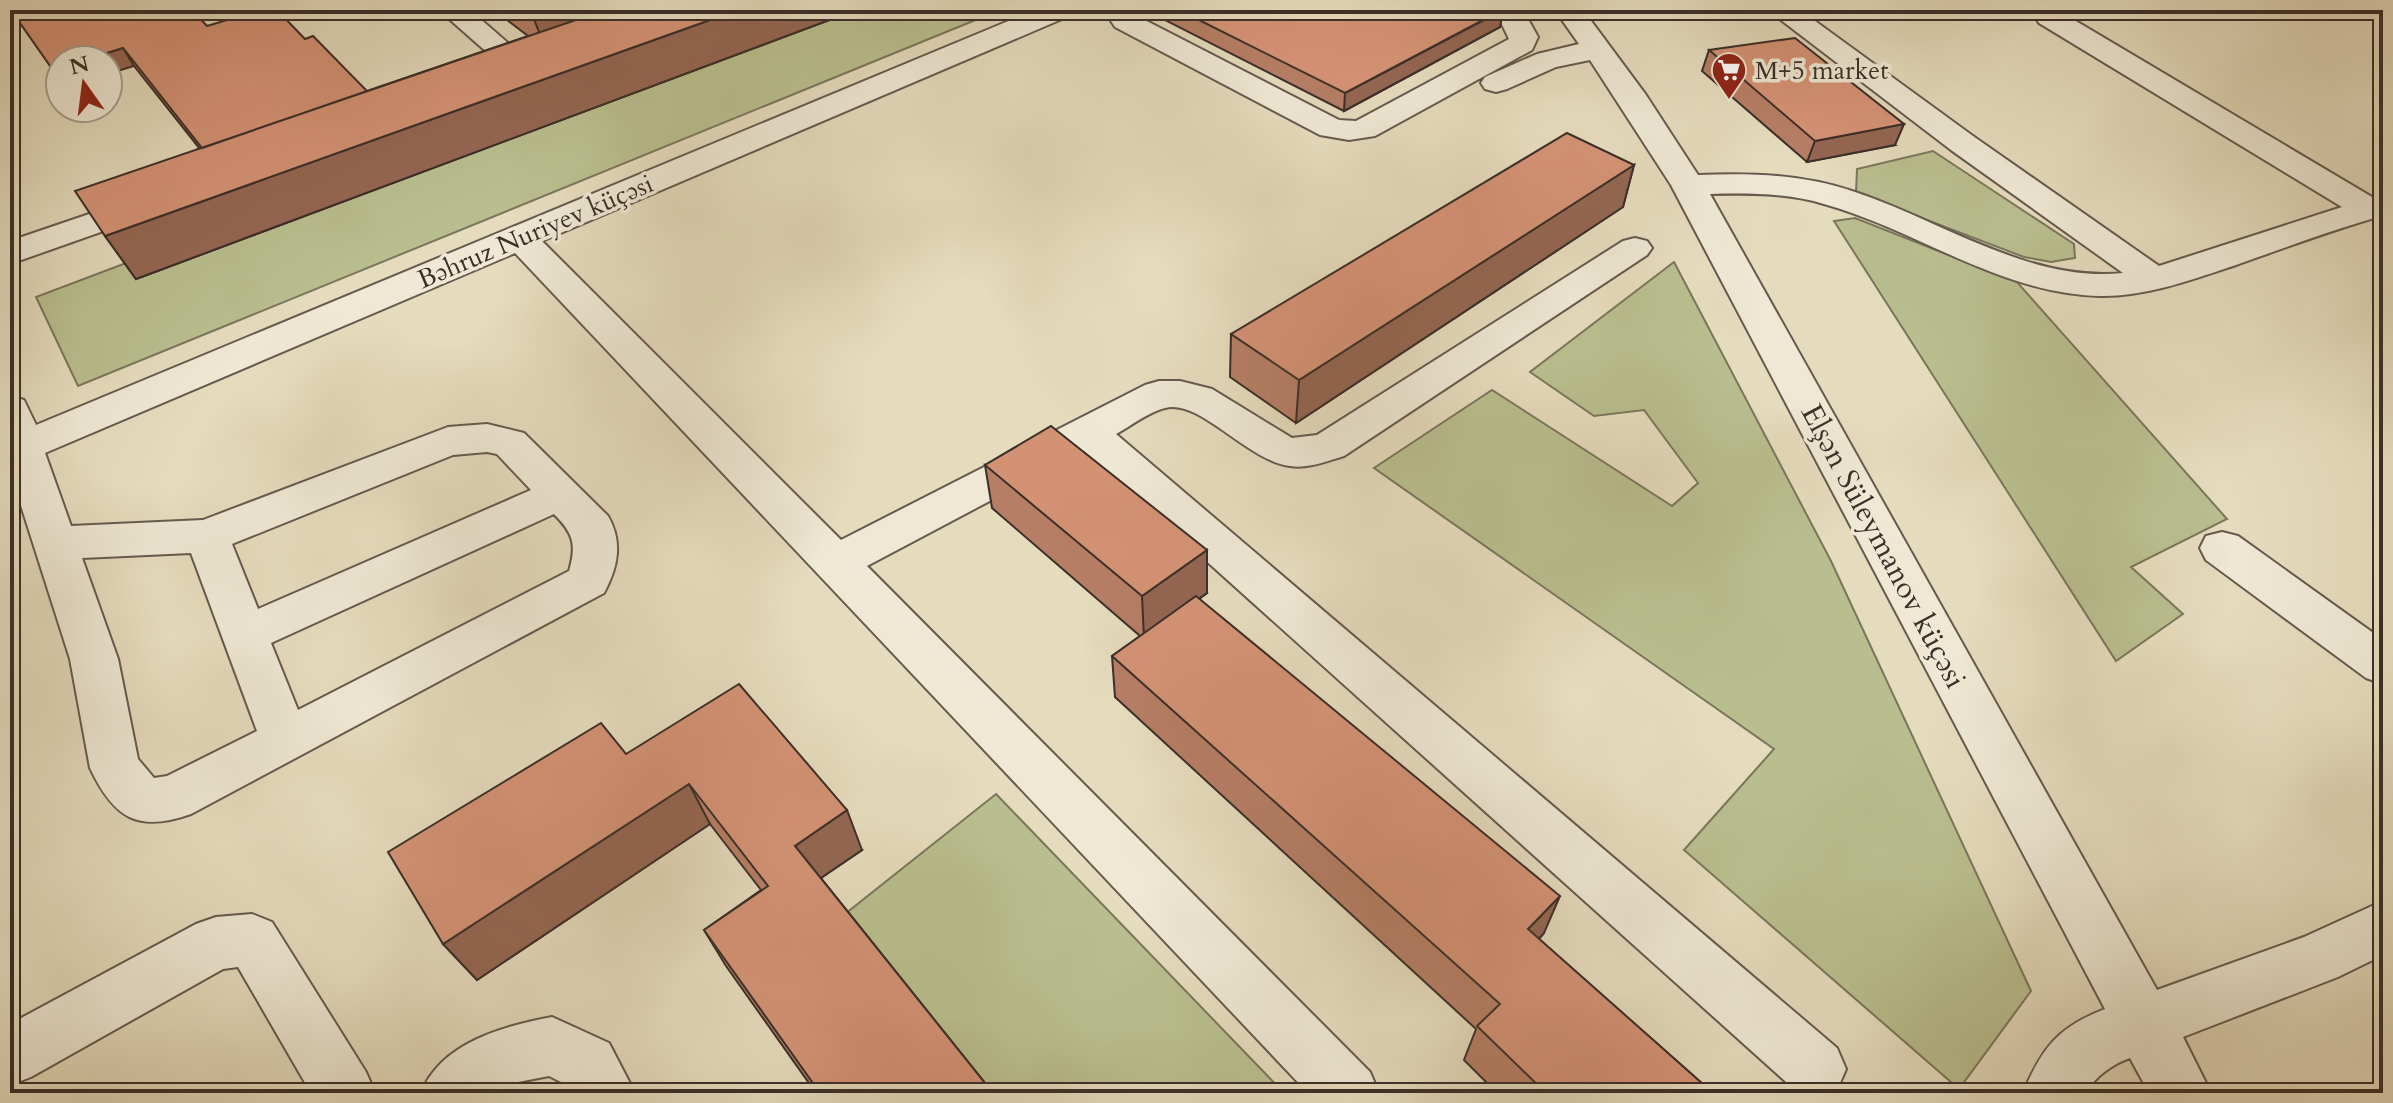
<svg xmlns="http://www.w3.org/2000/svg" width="2393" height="1103" viewBox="0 0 2393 1103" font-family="Cardo,serif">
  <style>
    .green { fill: #b9be8e; stroke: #7a765c; stroke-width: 2 }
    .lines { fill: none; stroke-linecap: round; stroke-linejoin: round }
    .minor-casing { stroke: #665a4e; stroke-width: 4 }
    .minor { fill: #eee8d4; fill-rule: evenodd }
    .wall { fill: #b67e65; stroke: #3b2f29; stroke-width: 2 }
    .shaded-wall { fill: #946652; stroke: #3b2f29; stroke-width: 2 }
    .building { fill: #d49275; stroke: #3b2f29; stroke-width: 2 }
    .labels { text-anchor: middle; stroke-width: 7; stroke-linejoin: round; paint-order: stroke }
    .far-poi-label { font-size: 26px; fill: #3b2f29; stroke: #eee8d4; text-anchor: start }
    .far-street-label { font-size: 26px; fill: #3b2f29; stroke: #eee8d4 }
    .street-label { font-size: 30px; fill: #3b2f29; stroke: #eee8d4 }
  </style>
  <rect width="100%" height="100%" fill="#e5dbbd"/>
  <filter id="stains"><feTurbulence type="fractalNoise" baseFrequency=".0025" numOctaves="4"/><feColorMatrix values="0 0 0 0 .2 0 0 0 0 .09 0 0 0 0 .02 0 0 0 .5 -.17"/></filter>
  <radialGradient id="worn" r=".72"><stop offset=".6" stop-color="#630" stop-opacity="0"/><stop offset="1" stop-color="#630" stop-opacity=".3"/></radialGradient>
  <path class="green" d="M856,10H1000L78,386L36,297L126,263L136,279Z
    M1933,151L2074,244L2075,258L2051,262L2024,257L1856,193L1857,169Z
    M1855,218L2017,282L2227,519L2131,567L2183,614L2116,661L1834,221Z
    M1674,262L1831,561L2031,991L1959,1089L1684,850L1774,749L1374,468L1492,390L1672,506L1698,483L1644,410L1594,416L1530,372Z
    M996,794L1284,1093H979L840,918Z"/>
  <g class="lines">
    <g class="minor-casing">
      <path id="minor" d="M439,10H470L540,71L535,77L525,80L515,77Z
        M1035,10H1073L1069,16L542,241L841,540L1145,385L1159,381H1180L1212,389L1292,438L1317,435L1623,241L1635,238L1647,241L1652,248L1647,255L1344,456C1327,461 1308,469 1290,466C1248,461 1199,398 1165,408C1148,412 1131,426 1116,434L1837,1048L1846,1069L1837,1090L1830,1093L1795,1090L1084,451L867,566L1370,1072L1379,1093H1308L515,253L45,453L71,526L203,520L448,427L487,424L524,433L608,516C623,542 618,567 604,593L191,814C137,833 114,818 90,768L70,659L10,471V396L24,400L36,425ZM487,452L497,454L531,490L258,609L232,544L453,455ZM554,514C573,533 577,544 569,571L298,710L271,643ZM191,553L257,731L167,776L154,778L138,759L118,659L82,558Z
        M1495,10H1523L1538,37L1532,50L1375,136L1349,140L1320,135L1115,27L1111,21L1115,15L1125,13L1135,15L1339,120L1356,121L1509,39Z
        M1555,10H1583L1646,95L1698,175C1752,173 1803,174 1855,192C1940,220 2030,283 2123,273L1951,150L1768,10H1800L1973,136L2159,266L2342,207L2039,23L2035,17L2039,11H2059L2372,197L2383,194L2381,216C2332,230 2284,248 2236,265C2194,279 2146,297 2100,296C2001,294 1917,230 1824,204C1787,193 1749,193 1710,194L2157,990L2304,937L2383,901V955L2338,977L2183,1037L2211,1093H2149L2130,1058C2113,1064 2095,1076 2086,1093H2023C2042,1048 2058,1027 2105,1009L1671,185L1590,60L1556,67L1507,89L1496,92L1485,89L1481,83L1485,77L1537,54L1579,44Z
        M151,193L163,196L168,203L163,210L10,264V241Z
        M2222,532L2238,536L2383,640V684L2366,678L2206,560L2200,548L2206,536Z
        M252,914L272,922L366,1072L375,1093H311L238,967L223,969L31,1077L10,1085V1024L196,924L216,917Z
        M552,1017L609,1043L635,1093H572L567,1085L549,1076L518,1082L502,1093H421C441,1043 503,1026 552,1017Z"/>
    </g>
    <use href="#minor" class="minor"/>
  </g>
  <path class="wall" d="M11,10L207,26L305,39L367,91L528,36L494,10H856L136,279L105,236L199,148L134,66L60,60V80Z
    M1153,10H1503L1500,27L1344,111L1153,14Z
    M1709,50L1895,145L1807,162L1702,71Z
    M1634,165L1623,207L1296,423L1230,377L1231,334Z
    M985,465L1207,593L1199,599L1544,933L1539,939L1713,1093H1497L1464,1060L1476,1029L1115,697L1112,656L1140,636L992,508Z
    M626,754L862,850L821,878L993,1093H816L726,966L704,930L761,890L710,824L477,980L443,944Z"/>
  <path class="shaded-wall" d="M543,10H615L546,50L532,14Z
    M738,10H856L136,279L105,236Z
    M1503,10L1500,27L1344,111L1345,93Z
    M123,48L134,66L108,74V60H84Z
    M60,67V80L53,70Z
    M1904,124L1895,145L1807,162L1815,141Z
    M1634,165L1623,207L1296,423L1299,380Z
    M1207,550V593L1144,638L1142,596Z
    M689,784L710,824L477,980L443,944Z
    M847,810L862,850L812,884L795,846Z
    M1560,896L1544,933L1513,965L1528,929Z"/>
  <path class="building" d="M11,10H192L207,26L260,10H277L305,39L313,36L367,91L202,148L123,48L84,60H60V67L53,70Z
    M527,10H543L532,14Z
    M605,10H738L105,236L75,191Z
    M1179,10H1502L1345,93Z
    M1795,38L1904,124L1815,141L1709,50Z
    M1567,133L1634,165L1299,380L1231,334Z
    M1051,426L1207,550L1142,596L985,465Z
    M1196,596L1560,896L1528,929L1713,1093H1546L1477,1026L1500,1004L1112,656Z
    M739,684L847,810L795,846L993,1093H820L704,930L768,886L689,784L443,944L388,852L601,723L626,754Z"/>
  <defs>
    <g id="supermarket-pin" transform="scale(1.8)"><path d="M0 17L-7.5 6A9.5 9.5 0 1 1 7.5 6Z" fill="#8f2418" stroke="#eee8d4"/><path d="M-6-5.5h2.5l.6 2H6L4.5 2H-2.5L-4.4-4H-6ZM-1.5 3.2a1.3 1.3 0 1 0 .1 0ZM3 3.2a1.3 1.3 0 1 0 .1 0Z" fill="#fff"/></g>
  </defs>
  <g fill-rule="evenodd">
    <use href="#supermarket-pin" x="1729" y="70"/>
  </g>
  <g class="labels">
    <g class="far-poi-label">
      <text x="1755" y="79">М+5 market</text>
    </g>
    <g class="far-street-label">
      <text transform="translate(535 231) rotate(-23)" y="9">Bəhruz Nuriyev küçəsi</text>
    </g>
    <g class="street-label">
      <text transform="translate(1884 546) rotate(62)" y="10">Elşən Süleymanov küçəsi</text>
    </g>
  </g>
  <rect width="2393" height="1103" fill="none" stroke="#e5dbbd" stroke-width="40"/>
  <rect x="12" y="12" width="2369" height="1079" fill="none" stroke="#3b2f29" stroke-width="4"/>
  <rect x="20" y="20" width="2353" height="1063" fill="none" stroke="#3b2f29" stroke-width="2"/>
  <g transform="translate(84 84) rotate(346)"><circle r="38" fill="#eee8d4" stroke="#a69e90" stroke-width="2"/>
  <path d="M0-6L14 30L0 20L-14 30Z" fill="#8f2418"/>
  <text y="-12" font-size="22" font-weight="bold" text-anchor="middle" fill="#3b2f29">N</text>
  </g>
  <rect width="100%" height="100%" filter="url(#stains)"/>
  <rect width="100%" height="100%" fill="url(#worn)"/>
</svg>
